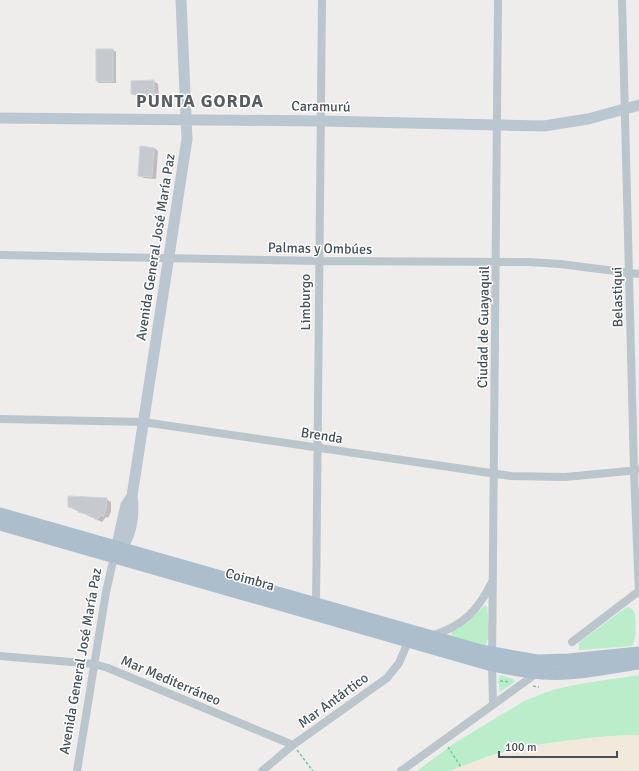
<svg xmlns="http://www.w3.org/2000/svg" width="639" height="771" viewBox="0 0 639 771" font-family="Signika,sans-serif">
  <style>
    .green { fill: #baedca }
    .sand { fill: #f1e9dc }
    .shadow { fill: #0003 }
    .building { fill: #c6cacf; stroke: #d0d3d8 }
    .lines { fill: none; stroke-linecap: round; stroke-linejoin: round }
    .path { stroke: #73ca98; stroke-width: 1.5; stroke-dasharray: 3 2; stroke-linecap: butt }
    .street { stroke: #bac5cc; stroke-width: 8 }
    .secondary { stroke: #bac6d0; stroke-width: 11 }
    .primary { stroke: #acbecb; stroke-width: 13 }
    .labels { text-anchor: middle; stroke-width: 3; stroke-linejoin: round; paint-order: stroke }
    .street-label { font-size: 14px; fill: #455159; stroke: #fff }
    .district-label { font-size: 18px; font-weight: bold; letter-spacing: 1px; fill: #595d61; stroke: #fff }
  </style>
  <rect width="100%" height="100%" fill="#efecec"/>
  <path class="green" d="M485,605L487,607C488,617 492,640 484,646L451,636L452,632L468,622Z
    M627,607C630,608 633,608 634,612C637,617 636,642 632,646L579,650V642Z
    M501,675L513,679L515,682L500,692L498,679Z
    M639,675V735L609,736L525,746L489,756L450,771H417L453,744L524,701L552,690L585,683Z"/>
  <path class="sand" d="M639,735V771H450C514,746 571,737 639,735Z"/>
  <path class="shadow" d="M113,50L116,52V83H99L97,81Z
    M154,81L158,84L159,96H137L132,94Z
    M154,148L158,151L156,179L144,178L139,176Z
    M106,499L111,502V512L108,518L106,517L102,522L69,507Z"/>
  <path class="building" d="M96,49H113V82L96,81Z
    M154,80V94H131V81Z
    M140,146L154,148L152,177L138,176Z
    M68,496L107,498L106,509L103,517L101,515L97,520L90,515L78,512V509L68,507Z"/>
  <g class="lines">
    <path class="path" d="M500,681L510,682
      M533,686L539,687
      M448,747L461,767
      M297,750L313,771"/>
    <path class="street" d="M622,0L634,471L639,593
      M0,255L319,261L529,262L560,264L639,274
      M0,419L143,422L511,476L565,477L639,470
      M316,605L322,0
      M431,636C463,626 477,612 492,582
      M572,642L639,591
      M0,656L94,664L108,668L293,745
      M493,704L492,665L498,0
      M77,771L106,592L114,557
      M262,771L293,745L387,678L399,663L408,642
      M401,771L537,673"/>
    <path class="secondary" d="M0,118L321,121L544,126L588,119L639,105
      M115,553L126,505L132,496
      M117,554C131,539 135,516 132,496L187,139L181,0"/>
    <path class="primary" d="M0,514L481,651L537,661L569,660L639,653
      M0,524L492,665C520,671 549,676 578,672C598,670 619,666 639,663"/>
  </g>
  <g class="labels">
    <g class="street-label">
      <text transform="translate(321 106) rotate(1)" y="5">Caramurú</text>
      <text transform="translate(155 247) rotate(-81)" y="5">Avenida General José María Paz</text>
      <text transform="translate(320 248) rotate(1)" y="5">Palmas y Ombúes</text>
      <text transform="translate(617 297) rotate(-91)" y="5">Belastiqui</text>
      <text transform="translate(305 302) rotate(-90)" y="5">Limburgo</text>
      <text transform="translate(483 327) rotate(-89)" y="5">Ciudad de Guayaquil</text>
      <text transform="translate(322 435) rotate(9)" y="5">Brenda</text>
      <text transform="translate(250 579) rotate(16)" y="5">Coimbra</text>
      <text transform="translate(80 661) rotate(-80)" y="5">Avenida General José María Paz</text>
      <text transform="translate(171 680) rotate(23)" y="5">Mar Mediterráneo</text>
      <text transform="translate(333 700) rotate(-36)" y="5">Mar Antártico</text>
    </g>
    <g class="district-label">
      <text x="200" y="107">PUNTA GORDA</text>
    </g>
  </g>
  <path d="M499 751v6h118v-6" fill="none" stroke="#455159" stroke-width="2"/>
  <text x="505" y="751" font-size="12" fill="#455159" stroke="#ffffff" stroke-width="3" paint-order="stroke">100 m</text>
</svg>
